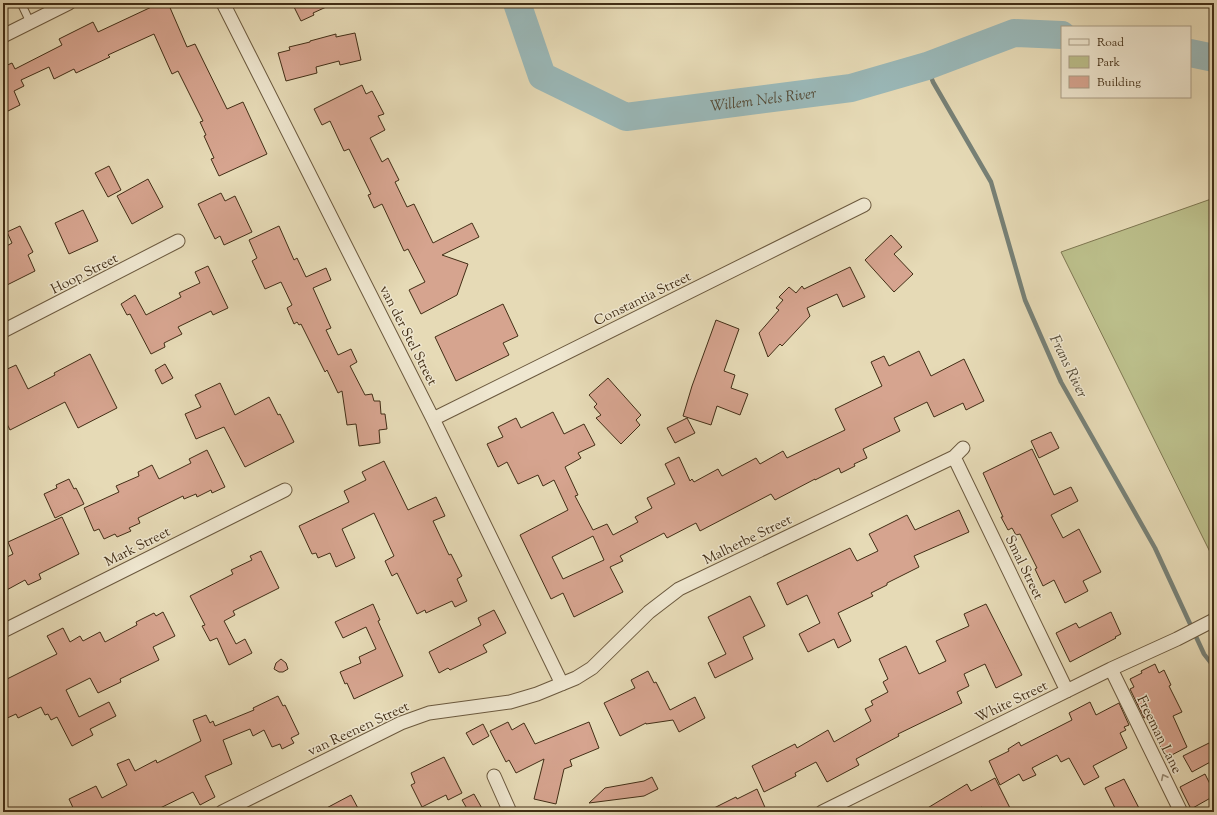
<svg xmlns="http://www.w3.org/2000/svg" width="1217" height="815" viewBox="0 0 1217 815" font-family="'Sorts Mill Goudy',serif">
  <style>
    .green { fill: #bbbe8a; stroke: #7e7650 }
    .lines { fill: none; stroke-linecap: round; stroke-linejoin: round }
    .stream { stroke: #778177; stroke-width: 4.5 }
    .river { stroke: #9ab8b8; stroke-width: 28 }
    .building { fill: #d6a48f; stroke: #422e16; fill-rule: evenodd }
    .lane-casing { stroke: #6b593e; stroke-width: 9 }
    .street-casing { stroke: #6b593e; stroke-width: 15 }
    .lane { stroke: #efe7d0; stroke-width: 7 }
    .street { stroke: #efe7d0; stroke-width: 13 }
    .oneway { stroke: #988a73 }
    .labels { text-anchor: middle; stroke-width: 3; stroke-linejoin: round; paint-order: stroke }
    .street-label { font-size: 14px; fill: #422e16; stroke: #efe7d0 }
    .water-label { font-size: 15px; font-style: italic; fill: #544a36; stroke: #efe7d0 }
  </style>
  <rect width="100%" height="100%" fill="#e6dab6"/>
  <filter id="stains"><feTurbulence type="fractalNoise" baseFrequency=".005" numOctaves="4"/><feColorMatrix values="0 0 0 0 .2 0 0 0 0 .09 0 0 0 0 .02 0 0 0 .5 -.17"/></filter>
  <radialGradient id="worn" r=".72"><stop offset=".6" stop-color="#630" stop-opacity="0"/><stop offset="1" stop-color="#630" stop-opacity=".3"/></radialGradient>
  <path class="green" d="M1214,198V560L1061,252Z"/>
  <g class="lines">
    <path class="stream" d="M927,66L933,82L991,182L1025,300L1061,382L1155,548L1204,654L1214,667"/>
    <g class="river">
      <path id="s1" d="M517,3L542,76L626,117L851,88L927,66L1014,33L1062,35"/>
      <path d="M1190,53L1214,58"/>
    </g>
  </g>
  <path class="building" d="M160,3H168L187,47L195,44L227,109L243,102L267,154L219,176L211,159L214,158L204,136L206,135L200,122L203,121L178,71L172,74L154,34L108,55L110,57L76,73L74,69L54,79L49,67L21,80L24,86L14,91L20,105L6,112L3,105V67L12,63L15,69L62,45L59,39L93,22L98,32Z
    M292,3H335L313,13L314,15L301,21Z
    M355,33L361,60L340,65L339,61L316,67L317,73L286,81L278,53L290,50L289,47L310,42V41L336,34V37Z
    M362,85L366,94L372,91L384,114L378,116L385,130L370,138L382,162L388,158L399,180L395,182L407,207L414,204L433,243L472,223L479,237L442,255L468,264L457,295L421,314L409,290L425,282L408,249L404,251L382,204L374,208L368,195L371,194L349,149L344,151L330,121L322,125L314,109Z
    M109,166L121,190L108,197L95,173Z
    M148,179L163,207L132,224L117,196Z
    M221,193L225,201L235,196L252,232L224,245L220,236L215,239L198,204Z
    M83,210L98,241L69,254L55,223Z
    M20,226L33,252L28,255L35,271L3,287V248L12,243L7,232Z
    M279,226L294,260L297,258L306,277L326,268L331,280L313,288L331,328L326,330L338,355L351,349L357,362L350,366L365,395L372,394L374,401H380L381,414H385L387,429L379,430L380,443L359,446L356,424L347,425L342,391L338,393L327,370L325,372L301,324L299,325L297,322L294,324L287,308L292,305L281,282L265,289L252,261L257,258L249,240Z
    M891,235L902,247L894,254L913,274L894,292L865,260Z
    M208,266L228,308L213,315L211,311L178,327L182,334L164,343L165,347L151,354L130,314L127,315L121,304L135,295L146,315L181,297L179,293L200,283L195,272Z
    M850,267L865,297L843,307L837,294L807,308L810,316L782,346L780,344L768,357L759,333L779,310L776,308L783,300L779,297L789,287L796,293L802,286L804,289Z
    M503,304L518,336L503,343L509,355L456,381L435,337Z
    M716,320L739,329L724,371L735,375L731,388L748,394L740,415L717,406L711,425L683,416L692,386Z
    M919,351L931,376L964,359L984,401L966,410L963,403L934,417L927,402L894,418L900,431L863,449L867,458L854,464L855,466L841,473L839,468L815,480V479L775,500L771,494L700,531L696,523L667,538L664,533L620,556L623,561L610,567L623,592L574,617L563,593L551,599L520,535L568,510L554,480L543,486L538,475L518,484L507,462L498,467L487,444L503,437L498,427L516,418L521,428L553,412L564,434L584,424L595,445L578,453L581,458L565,467L578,495L575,496L593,530L607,524L613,535L638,522L635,517L652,508L647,498L675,484L665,464L679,457L690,481L692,479L694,482L718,469L722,476L756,458L760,464L783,451L787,458L845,430L835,409L882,386L871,362L884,356L889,366ZM593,536L604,560L563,579L552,557Z
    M90,354L117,408L78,428L65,402L10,430L3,416V371L16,365L28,389L55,375L54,373Z
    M165,364L173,378L162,384L155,370Z
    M608,378L641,415L636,420L640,425L621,444L596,418L601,415L594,407L597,404L589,395Z
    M220,383L235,415L269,397L278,415L280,414L294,442L245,467L224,427L196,439L185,414L201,407L195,395Z
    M687,418L695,433L675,443L667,428Z
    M1051,432L1059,448L1039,458L1031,441Z
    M1032,449L1054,495L1071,487L1078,501L1051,515L1063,538L1079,529L1101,572L1083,581L1088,591L1065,603L1054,580L1043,586L1035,569L1037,568L1020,534L1016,535L1012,528L1008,530L1001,517H1003L983,473Z
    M207,450L225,487L212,493L211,490L197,497L196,494L184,499L183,496L138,518L140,523L129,528L131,531L117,537L115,534L104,539L99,529L94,531L84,508L119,492L116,486L139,476L138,472L152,465L159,479L191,463L189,459Z
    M384,461L408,510L436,497L445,516L433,521L449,555L451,554L462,576L457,579L467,601L455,607L452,601L426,613L425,610L417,614L397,573L392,576L385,561L394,556L374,513L342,529L355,558L336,567L330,553L318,558L316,553L312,554L299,526L349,502L344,491L366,480L362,472Z
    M69,479L74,489L76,488L84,504L55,518L44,494L57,488L56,485Z
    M959,510L969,532L914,556L919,567L887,583V585L871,593L873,596L838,613L851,641L838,648L834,639L808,652L799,634L820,623L807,595L787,605L777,583L850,548L857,561L878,551L869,534L907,515L915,530Z
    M62,517L79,554L39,574L41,579L28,585L25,580L3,592V559L13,554L8,542Z
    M261,551L279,588L233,611L235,615L224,621L236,644L245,639L252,653L229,665L217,638L210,641L202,626L205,625L190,596L233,574L231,570L252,560L250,556Z
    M750,596L765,626L743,637L753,659L715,678L708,663L726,654L708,617Z
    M373,604L380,620L378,621L403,676L354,699L347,683L345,684L340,672L361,663L359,657L376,649L366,627L343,638L335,622Z
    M986,604L1022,675L996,688L985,664L964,674L969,686L957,692L962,703L898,734L899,736L856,759L859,765L827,782L816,762L795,773L796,776L764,792L752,766L795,744L797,748L828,730L834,742L871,721L865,709L873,705L871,701L888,692L883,682L888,679L879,659L906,646L919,674L946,661L936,641L969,626L964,614Z
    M494,610L506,633L483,645L487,652L450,670L448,668L439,673L429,652L481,625L478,618Z
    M163,612L175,636L153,647L159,660L120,679L121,682L98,693L90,678L66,690L79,717L109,702L116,716L90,729L93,735L72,746L57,717L51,720L48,714L45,715L41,707L18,718L16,714L3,720V681L57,654L47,636L63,628L70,642L80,636L83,641L100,632L105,642L137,625L136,622L154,613L156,616Z
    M1111,612L1121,634L1115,637L1116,638L1070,662L1056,633L1076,623L1079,628Z
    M281,659L286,663L288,669L283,672H279L274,669L276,663Z
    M1155,664L1159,673L1164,670L1171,685L1169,686L1182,712L1173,716L1187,747L1166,758L1157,739L1160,737L1150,715L1144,718L1130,689L1134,687L1130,679L1142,673L1141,671Z
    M648,671L654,683L656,682L670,710L695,697L705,718L679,732L673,720L646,724V723L620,736L604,703L635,688L631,680Z
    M278,696L283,706L285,705L299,734L291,738L294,743L282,749L280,744L272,747L264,730L253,736L250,729L223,740L232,764L205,776L215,797L200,805L193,792L152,812H75L69,799L96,786L102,798L127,785L117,764L129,759L135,771L156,760L157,763L201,741L193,720L206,715L210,723L213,721L215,726L254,710L253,708Z
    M1090,702L1096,715L1119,703L1129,725L1124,727L1126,730L1120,733L1127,748L1093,766L1099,777L1084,785L1069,758L1061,762L1057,755L1032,768L1036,775L1023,781L1019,774L1000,785L989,761L1009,751L1008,749L1019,742L1021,746L1072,720L1069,713Z
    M508,722L512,730L524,723L535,744L589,722L599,748L570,760L572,766L564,769L556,804L534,799L544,759L516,773L509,760L506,762L490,731Z
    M483,724L489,736L473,745L466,733Z
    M1209,743L1214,753V760L1192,772L1183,756Z
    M444,757L462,793L448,800L446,795L422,807L411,785L415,783L411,773Z
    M1205,774L1214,792V796L1191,809L1180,787Z
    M652,777L658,789L644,796L589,803L605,788L644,781Z
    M995,778L1012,812H985L982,807L973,812H921L967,784L971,791Z
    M1124,779L1141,812H1117L1105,788Z
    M757,789L767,812H706L736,797L737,799Z
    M474,794L484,812H469L462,800Z
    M351,795L360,812H319Z"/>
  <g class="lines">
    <g class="lane-casing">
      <path id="lane" d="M21,3L30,22"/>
    </g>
    <g class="street-casing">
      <path id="street" d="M223,3L433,419L562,684
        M3,36L69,3
        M3,331L178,241
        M433,419L864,205
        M954,457L1067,691
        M3,631L285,490
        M1111,669L1181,812
        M494,776L510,812
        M222,812L401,723L429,713L510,702L537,694L576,678L592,668L649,612L679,589L954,457L963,448
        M822,812L1111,669L1177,639L1214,620"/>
    </g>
    <use href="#lane" class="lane"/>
    <use href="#street" class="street"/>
  </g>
  <defs><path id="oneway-chevron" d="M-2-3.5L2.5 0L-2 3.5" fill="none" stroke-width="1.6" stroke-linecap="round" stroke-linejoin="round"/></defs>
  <use class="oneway" href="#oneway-chevron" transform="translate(1164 777) rotate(-116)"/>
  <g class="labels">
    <g class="street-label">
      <text transform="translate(84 273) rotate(-27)" y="5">Hoop Street</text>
      <text transform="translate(642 298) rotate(-26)" y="5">Constantia Street</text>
      <text transform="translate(409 335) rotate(63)" y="5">van der Stel Street</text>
      <text transform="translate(747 539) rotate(-26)" y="5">Malherbe Street</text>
      <text transform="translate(137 546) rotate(-27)" y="5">Mark Street</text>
      <text transform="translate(1025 567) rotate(64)" y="5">Smal Street</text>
      <text transform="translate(1011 701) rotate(-26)" y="5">White Street</text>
      <text transform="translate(358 728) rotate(-25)" y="5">van Reenen Street</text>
      <text transform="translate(1160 734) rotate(64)" y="5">Freeman Lane</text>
    </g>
    <g class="water-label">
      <text dy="5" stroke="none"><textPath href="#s1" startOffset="309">Willem Nels River</textPath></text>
      <text transform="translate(1069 366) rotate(64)" y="5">Frans River</text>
    </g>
  </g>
  <rect width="1217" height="815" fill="none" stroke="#e6dab6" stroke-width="16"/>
  <rect x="4" y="4" width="1209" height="807" fill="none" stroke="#422e16" stroke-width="2"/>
  <rect x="8" y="8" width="1201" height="799" fill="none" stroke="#422e16"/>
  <rect x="1061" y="26" width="130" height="72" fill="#efe7d0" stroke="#aa9d86"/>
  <rect x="1069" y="39" width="20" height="6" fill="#efe7d0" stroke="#aa9d86"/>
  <text x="1097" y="46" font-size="12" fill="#422e16">Road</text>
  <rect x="1069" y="56" width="20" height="12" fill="#bbbe8a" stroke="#aa9d86"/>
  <text x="1097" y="66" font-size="12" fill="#422e16">Park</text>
  <rect x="1069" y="76" width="20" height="12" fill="#d6a48f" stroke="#aa9d86"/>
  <text x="1097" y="86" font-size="12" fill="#422e16">Building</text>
  <rect width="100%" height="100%" filter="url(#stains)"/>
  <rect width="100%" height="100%" fill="url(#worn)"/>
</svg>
